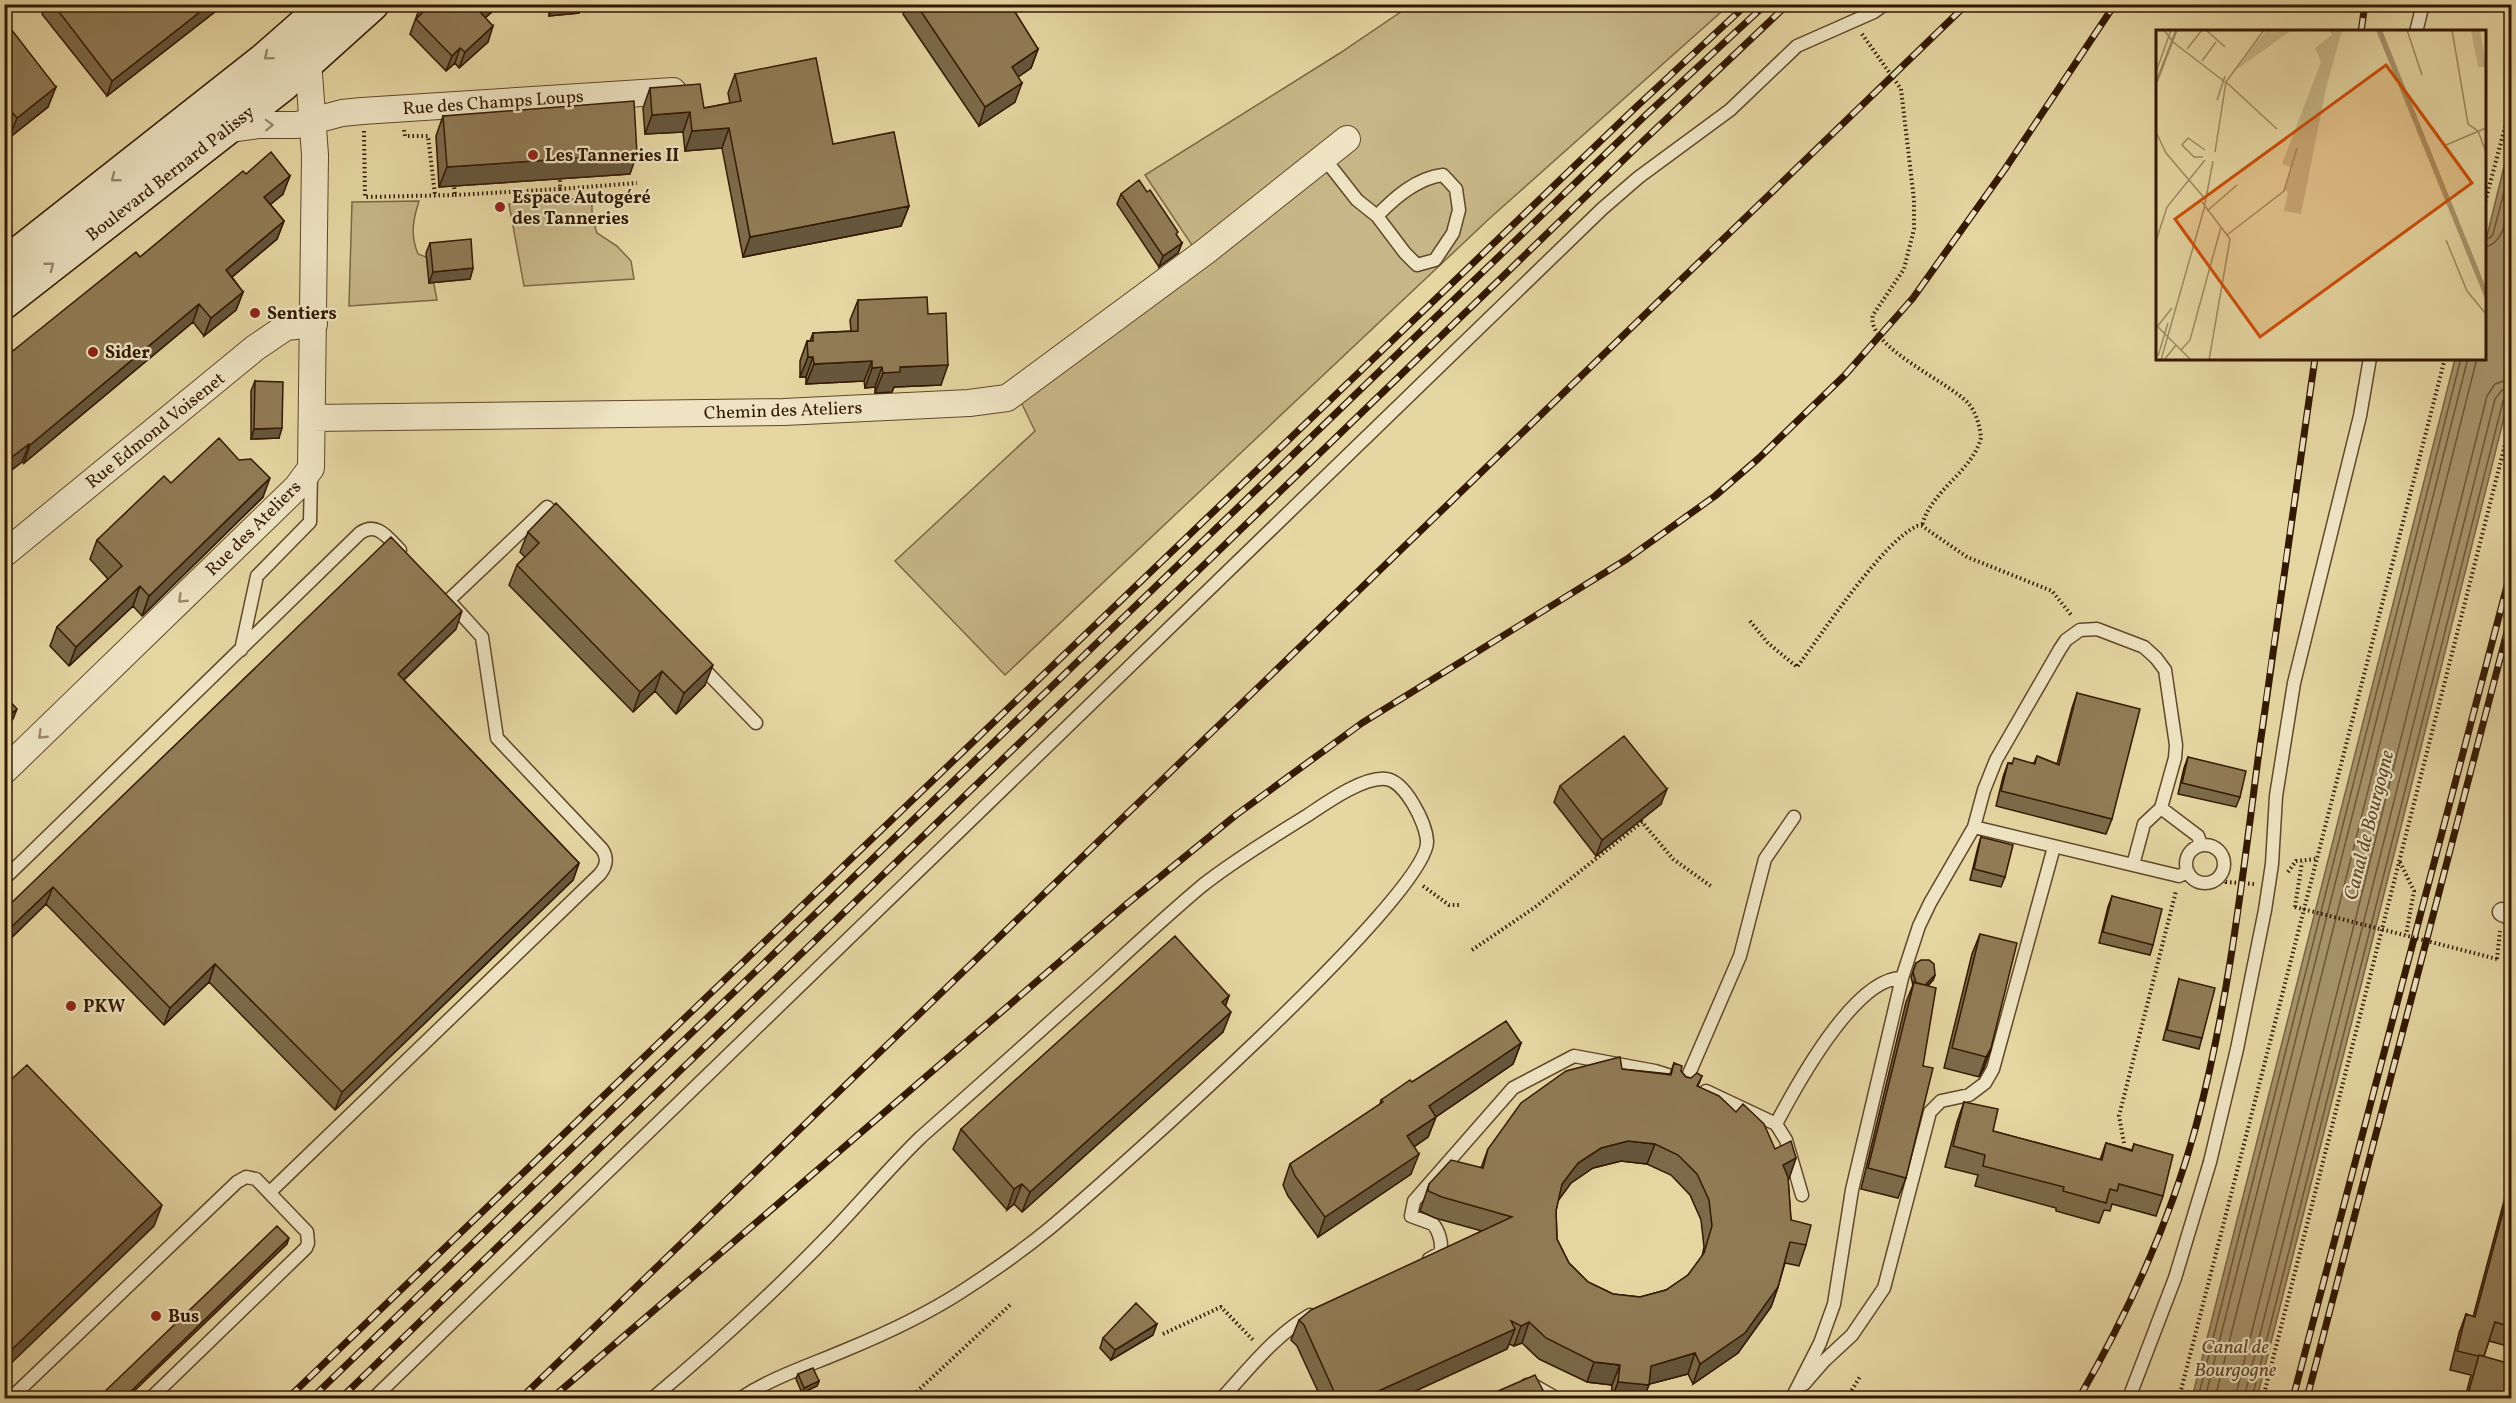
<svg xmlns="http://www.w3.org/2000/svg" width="2516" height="1403" viewBox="0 0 2516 1403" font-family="Vollkorn,serif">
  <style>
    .green { fill: #c7b687; stroke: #7d6744; stroke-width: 1.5 }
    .water { fill: #a8956c; stroke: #796342; stroke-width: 1.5 }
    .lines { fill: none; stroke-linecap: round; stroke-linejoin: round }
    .shore { stroke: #6e5637; stroke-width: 1.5 }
    .service-casing { stroke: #60482a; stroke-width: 15 }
    .pedestrian-casing { stroke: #60482a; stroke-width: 21 }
    .minor-casing { stroke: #60482a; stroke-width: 28 }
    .secondary-casing { stroke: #331802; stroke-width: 36 }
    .path { stroke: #331802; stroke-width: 4; stroke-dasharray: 1.5 3; stroke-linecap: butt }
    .service { stroke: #eee4c3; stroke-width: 12 }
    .pedestrian { stroke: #eee4c3; stroke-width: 18 }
    .minor { stroke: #eee4c3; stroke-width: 26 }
    .secondary { stroke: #eee4c3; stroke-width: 33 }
    .rail-casing { stroke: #331802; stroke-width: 7 }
    .rail { stroke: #eee4c3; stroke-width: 4.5; stroke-dasharray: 14; stroke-linecap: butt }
    .path-bridge { stroke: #331802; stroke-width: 4; stroke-dasharray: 1.5 3; stroke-linecap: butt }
    .wall { fill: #7c6a49; stroke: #331802; stroke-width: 1.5; fill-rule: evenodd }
    .shaded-wall { fill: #65563c; stroke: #331802; stroke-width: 1.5 }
    .building { fill: #907b55; stroke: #331802; stroke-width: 1.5; fill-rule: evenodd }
    .oneway { stroke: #9a886c }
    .poi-dot { fill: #8f2418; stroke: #eee4c3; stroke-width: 2 }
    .labels { text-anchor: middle; stroke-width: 4.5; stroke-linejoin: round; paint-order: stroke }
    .street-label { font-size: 18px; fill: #331802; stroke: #eee4c3 }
    .poi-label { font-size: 18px; font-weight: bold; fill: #331802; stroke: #eee4c3; text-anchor: start }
    .water-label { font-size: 20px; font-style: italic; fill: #624a2c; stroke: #eee4c3 }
    .inset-road { fill: none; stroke: #9e8a62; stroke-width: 1.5 }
    .view { fill: #cd4f0a; fill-opacity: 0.15; stroke: #cd4f0a; stroke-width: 3 }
    .inset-edge { fill: none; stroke: #331802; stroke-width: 3 }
  </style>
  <rect width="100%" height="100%" fill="#e5d6a2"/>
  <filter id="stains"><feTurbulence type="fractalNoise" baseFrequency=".00333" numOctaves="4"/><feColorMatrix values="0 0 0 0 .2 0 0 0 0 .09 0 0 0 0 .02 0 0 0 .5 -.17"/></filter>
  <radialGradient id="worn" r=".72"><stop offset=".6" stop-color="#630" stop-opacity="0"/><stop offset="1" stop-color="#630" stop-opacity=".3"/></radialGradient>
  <path class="green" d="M1411,5H1729L1490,218L1005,675L895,561L1035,431L1020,400L1204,263L1145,175L1340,53Z
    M592,198V217L597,233L617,246L631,261L634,279L524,286L509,204Z
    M419,201C413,220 410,235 418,254L429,258L437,300L349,306L352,202Z"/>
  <path class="water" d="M2511,138V390L2257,1398H2192L2455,359L2484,358L2485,244Z"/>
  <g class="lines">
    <path class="shore" d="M2484,239L2490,238L2493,234L2512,162
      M2484,247C2506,245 2507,209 2512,193
      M2198,1398L2461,358
      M2205,1398L2468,358
      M2215,1398L2477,358
      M2235,1398L2487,396L2495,384L2512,378
      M2244,1398L2495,399L2502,390L2512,387
      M2252,1398L2503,401L2506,396L2512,395"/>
    <g class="service-casing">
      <path id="service" d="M2416,32L2423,4
        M1324,158L1357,200L1377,216L1405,253L1417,265L1435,260L1453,233L1459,210L1456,189L1443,175C1417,178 1395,197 1377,216
        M449,600L547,507L560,520
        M241,650L257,576L310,522L311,475
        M699,664L756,723
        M2161,808L2198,836L2201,845
        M1974,827L1984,790L1996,760L2060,649L2066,640L2080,630L2097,629L2144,647L2156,658L2165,670L2176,745L2175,758L2161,808L2144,824L2133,865
        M2186 864a19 19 0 1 1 38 0a19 19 0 1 1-38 0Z
        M4,879L360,533C377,521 388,538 400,550
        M1682,1090L1740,956L1765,859L1794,817
        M1706,1091L1776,1124C1796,1086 1855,977 1902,978
        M1776,1124L1786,1140L1802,1195
        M270,1192L600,874C607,865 608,858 602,849L497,738L482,637L451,603
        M1429,1259L1440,1253C1443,1245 1439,1231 1433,1224L1411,1216L1414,1201L1513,1088L1574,1056L1655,1071L1680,1079
        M1804,1384L1824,1361L1852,1335L1884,1288L1930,1112L1941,1101L1969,1095L1985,1083L1993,1069L2054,847
        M1527,1385L1535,1386L1556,1398
        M11,1398L237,1182L246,1177L256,1179L307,1232L308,1243L306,1248L151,1398
        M374,1398L1602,209L1639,177L1730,110L1797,46L1874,12L1885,4
        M653,1398C715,1346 774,1292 830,1234C861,1202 889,1168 921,1137C980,1085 1039,1032 1097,980C1132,948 1167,915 1203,885C1236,859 1273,837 1308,815C1326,803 1364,776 1386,779C1405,781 1426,823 1427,841C1431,894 1106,1181 1050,1228C1022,1251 992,1272 961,1292C925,1315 887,1333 848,1349C811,1365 775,1376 741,1398
        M1222,1398C1249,1369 1275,1335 1310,1315
        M1792,1398L1820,1343L1834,1304L1852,1190L1902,978L1919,926L1930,903L1974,827L2179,876L2188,872
        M2129,1398L2175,1278L2210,1162L2237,1049L2265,910L2272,864L2276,796L2294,683L2360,416L2370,358"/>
    </g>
    <g class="pedestrian-casing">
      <path id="pedestrian" d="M2502,912L2511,916"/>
    </g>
    <g class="minor-casing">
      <path id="minor" d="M224,130L259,125H297L342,113L362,111L673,91
        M312,418L784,412L969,403L1007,398L1206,251L1347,139
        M4,554L255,348L286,327L314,324
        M4,771L297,487L311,468L315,155L307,47"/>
    </g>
    <g class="secondary-casing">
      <path id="secondary" d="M4,265L263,61L328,4
        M4,302L282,85L372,4"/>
    </g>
    <path class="path" d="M1862,34L1901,89L1914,200V229L1904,269L1873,315C1865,346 1949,382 1968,403C1976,412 1980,426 1981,438C1972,472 1930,491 1922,526
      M404,130L405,136H428L435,195
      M364,131L365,197L455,195L454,186
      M560,189L637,183
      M455,195L560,189V179
      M2484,206L2512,101
      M1750,621L1768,643L1797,667C1822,634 1883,541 1917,526H1922L1967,557L2052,591L2072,616
      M2400,862L2414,891L2406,935
      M2288,872L2296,861L2317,859
      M2221,874L2226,882L2254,884
      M1423,886L1449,905H1461
      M2295,907L2302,862
      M1472,950L1534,908L1642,822L1673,859L1712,887
      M2497,959L2500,931
      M2124,1143L2119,1116L2176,891
      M1163,1334L1221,1307L1254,1341
      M910,1398L1010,1305
      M1847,1398L1861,1375
      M2179,1398L2445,358
      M2263,1398L2512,417"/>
    <use href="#service" class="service"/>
    <use href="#pedestrian" class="pedestrian"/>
    <use href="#minor" class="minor"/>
    <use href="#secondary" class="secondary"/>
    <g class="rail-casing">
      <path id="rail" d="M2361,32L2365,4
        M288,1398L1634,109L1747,4
        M312,1398L1648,113L1766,4
        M341,1398L1641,143L1788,4
        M521,1398L1967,4
        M552,1398L1128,903L1236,815L1362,723L1627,559L1715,496L1759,458L1845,375L1913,298L2005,169L2115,4
        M2079,1398C2128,1313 2170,1222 2196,1126C2228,1006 2242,882 2258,759C2276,626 2296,492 2315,358
        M2293,1398L2512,567
        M2307,1398L2512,613"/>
    </g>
    <use href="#rail" class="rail"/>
    <path class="path-bridge" d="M2295,907L2497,959"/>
  </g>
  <path class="wall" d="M46,4H225L107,96L42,14Z
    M423,4H496L495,9L485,18L488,42L459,68L455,63L446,71L410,34L420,7Z
    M549,4H583L579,13L549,16Z
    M906,4H1010L1038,49L1031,68L1018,77L1015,102L979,126L903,14Z
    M4,20L48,107L9,138L4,132Z
    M735,74L833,144L909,206L901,226L743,257L722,148L685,151L683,132L645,134L643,108L650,88L704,108L730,103L728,93Z
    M443,116L630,174L439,187L436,136Z
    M246,174L283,194L270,204L284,221L277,239L232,277L243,292L236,310L204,336L193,322L24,463L22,462L4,476V358L140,257Z
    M1147,192L1182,243L1178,253L1159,267L1117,204L1121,194Z
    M430,243L473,268L470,279L429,283L426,253Z
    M858,300L928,314L941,385L894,387L892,392L875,393V387L865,388L864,381L806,384V377H800V361L807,341H810L813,333L851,331L850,320Z
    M255,381L279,438L251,439V391Z
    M171,483L263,497L142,616L133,606L69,666L50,646L57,627L108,579L90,559L97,540Z
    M528,532L705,685L676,714L655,691L633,712L509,585L517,565L525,557L520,552Z
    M456,629L404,680L579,863L573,880L335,1110L209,982L164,1025L46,904L4,945V910Z
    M2077,693L2112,819L2106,834L1996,806L2003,777L2008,763H2034L2037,756L2057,764L2072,708Z
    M2188,757L2240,797L2236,807L2178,794L2184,768Z
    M1560,786L1661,804L1596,856L1554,802Z
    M1981,837L2005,877L2001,887L1970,880L1978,847Z
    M2112,896L2153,945L2150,955L2099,943L2108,907Z
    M1980,934L1991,1048L1984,1068L1979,1077L1944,1068L1972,954Z
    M1916,963L1935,975L1933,980L1928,986L1923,1066L1906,1178L1898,1198L1861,1189L1906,1002L1913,985L1911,977Z
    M2179,979L2202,1038L2199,1049L2163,1040L2176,990Z
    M1225,1006L1223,1032L1022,1212L1014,1204L1007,1210L953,1149L961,1129Z
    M1521,1043L1513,1064L1436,1117L1428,1137L1414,1147L1411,1174L1318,1237L1288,1196L1283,1185L1290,1164L1380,1104L1381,1100L1412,1082Z
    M1674,1063L1686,1077L1691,1078L1702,1076L1698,1086L1775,1149L1796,1158L1788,1179L1791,1220L1806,1245L1799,1266L1785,1263L1778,1287L1771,1307L1738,1353L1693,1384L1688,1374L1649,1384L1644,1398H1611L1612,1385L1587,1382L1539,1359L1522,1343L1514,1346L1509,1344L1507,1349L1400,1398H1321L1297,1346L1291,1340L1299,1320L1482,1231L1435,1218L1420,1211L1429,1184L1481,1168L1488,1149L1622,1069L1670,1074ZM1621,1161L1647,1164L1671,1175L1690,1195L1701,1220L1704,1247L1702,1257L1688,1275L1666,1290L1640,1297L1613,1294L1588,1282L1569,1263L1557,1239L1556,1211L1558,1200L1571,1183L1593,1168Z
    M1964,1102L1993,1131L2100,1160L2106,1143L2132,1150L2134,1144L2163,1196L2156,1216L2112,1204L2110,1211L2104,1210L2099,1223L2056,1211V1208L1975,1186L1978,1175L1945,1167L1957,1122Z
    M2511,1175V1347L2489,1341L2484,1356L2511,1398H2465L2471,1375L2450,1370L2459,1333L2466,1314L2473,1317Z
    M1153,1335L1111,1360L1100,1348L1103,1338Z
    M798,1374L819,1381L817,1386L802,1393L796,1379Z"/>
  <path class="shaded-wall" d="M210,4H225L107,96L112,81Z
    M488,4H496L495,9L475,27L480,12Z
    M567,4H583L579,13L549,16L553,6Z
    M493,26L488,42L459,68L465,52Z
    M460,48L455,63L446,71L452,56Z
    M1038,49L1031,68L1005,86L1012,67Z
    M1022,83L1015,102L979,126L985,107Z
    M56,87L48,107L9,138L17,118Z
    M690,112L683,132L645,134L652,115Z
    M729,128L722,148L685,151L692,131Z
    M637,154L630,174L439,187L447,167Z
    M290,176L283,194L258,215L264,197Z
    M909,206L901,226L743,257L750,237Z
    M284,221L277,239L219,288L226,270Z
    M1182,243L1178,253L1159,267L1163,256Z
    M473,268L470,279L429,283L433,272Z
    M243,292L236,310L204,336L211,318Z
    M199,304L193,322L24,463L30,445Z
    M808,357H813L806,377H800Z
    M872,361L864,381L806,384L814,364Z
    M948,365L941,385L894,387L892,392L875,393L883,373L900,367Z
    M882,367L875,387L865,388L872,368Z
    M282,428L279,438L251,439L254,429Z
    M29,444L22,462L4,476V463Z
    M270,478L263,497L142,616L149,596Z
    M140,586L133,606L69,666L76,647Z
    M462,611L456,629L391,692L398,674Z
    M713,665L705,685L676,714L684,693Z
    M662,671L655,691L633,712L640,692Z
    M17,709L13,719L4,727V720Z
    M1667,789L1661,804L1596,856L1602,840Z
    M579,863L573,880L335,1110L342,1092Z
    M53,887L46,904L4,945V934Z
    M215,964L209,982L164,1025L170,1008Z
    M1935,975L1933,980L1916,996L1918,991Z
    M1229,996L1222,1016V1002Z
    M1231,1012L1223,1032L1022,1212L1030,1192Z
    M1521,1043L1513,1064L1421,1127L1429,1106Z
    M1991,1048L1984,1068L1979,1077L1986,1057Z
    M1436,1117L1428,1137L1400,1156L1407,1136Z
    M1628,1141L1655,1144L1647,1164L1621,1161L1593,1168L1571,1183L1555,1205L1562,1184L1578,1163L1601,1148Z
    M1419,1154L1411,1174L1318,1237L1325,1217Z
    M1796,1158L1789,1179L1775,1185L1783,1165Z
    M1022,1184L1014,1204L1007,1210L1014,1189Z
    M162,1205L154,1226L4,1370V1357Z
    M289,1238L287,1244L127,1398H124Z
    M1778,1287L1771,1307L1738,1353L1693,1384L1700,1364Z
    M1529,1322L1522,1343L1514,1346L1521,1326Z
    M1157,1324L1153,1335L1111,1360L1115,1350Z
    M1515,1329L1507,1349L1400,1398H1363Z
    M1695,1353L1688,1374L1646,1385H1649L1644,1398H1612L1618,1382L1651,1366Z
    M1594,1362L1620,1365L1612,1385L1587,1382Z
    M819,1381L817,1386L802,1393L804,1388Z"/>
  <path class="building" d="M53,4H210L112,81Z
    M423,4H488L480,12L493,26L465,52L460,48L452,56L416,19L424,11L420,7Z
    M916,4H1010L1038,49L1012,67L1022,83L985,107Z
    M4,20L56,87L17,118L4,103Z
    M816,58L833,144L894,132L909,206L750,237L729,128L692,131L690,112L652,115L650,88L700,84L704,108L741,101L735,74Z
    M634,101L637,154L447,167L443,116Z
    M271,152L290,176L264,197L284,221L226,270L243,292L211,318L199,304L30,445L29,444L4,463V358L136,252L140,257L243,171L246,174Z
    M1139,180L1147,192L1150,190L1178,232L1176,234L1182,243L1163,256L1121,194Z
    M471,239L473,268L433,272L430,243Z
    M927,297L928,314L946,313L948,365L900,367V372L883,373L882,367L872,368V361L814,364L813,357H808L807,341H813V333L858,331V300Z
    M255,381L283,382L282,428L254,429Z
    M219,438L239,460L251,459L270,478L149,596L140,586L76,647L57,627L122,566L97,540L164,476L171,483Z
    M556,503L713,665L684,693L662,671L640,692L517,565L539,543L528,532Z
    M391,537L462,611L398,674L579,863L342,1092L215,964L170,1008L53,887L4,934V910Z
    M2077,693L2140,709L2112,819L2001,791L2008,763L2012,764L2014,758L2035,764L2037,756L2059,765Z
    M4,695L17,709L4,720Z
    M1624,736L1667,789L1602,840L1560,786Z
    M2188,757L2246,771L2240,797L2182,783Z
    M1981,837L2013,845L2005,877L1974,869Z
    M2112,896L2162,909L2153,945L2103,932Z
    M1980,934L2017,943L1991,1048L1986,1057L1952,1048Z
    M1175,936L1229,996L1222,1002L1231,1012L1030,1192L1022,1184L1014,1189L961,1129Z
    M1921,960H1929L1934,964L1935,975L1925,985L1916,983L1913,972L1916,963Z
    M2179,979L2215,988L2202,1038L2167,1030Z
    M1914,982L1936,988L1923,1066L1933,1068L1906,1178L1868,1168Z
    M1506,1021L1521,1043L1429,1106L1436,1117L1407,1136L1419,1154L1325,1217L1295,1176L1290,1164L1383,1102L1381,1100L1410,1080L1412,1082Z
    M1620,1057L1622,1069L1671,1075L1674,1063L1682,1066L1681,1071L1686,1077L1691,1078L1697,1073L1702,1076L1697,1086L1719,1096L1736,1112L1743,1104L1764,1124L1775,1149L1791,1141L1796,1158L1783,1165L1788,1177L1791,1220L1811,1225L1806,1245L1790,1242L1778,1287L1745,1333L1700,1364L1695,1353L1651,1366L1649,1385L1618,1382L1620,1365L1594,1362L1546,1338L1529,1322L1521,1326L1511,1321L1515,1329L1363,1398H1337L1304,1325L1299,1320L1311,1310L1512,1217L1442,1197L1428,1191L1429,1184L1451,1160L1483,1168L1488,1149L1521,1103L1566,1071ZM1628,1141L1655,1144L1678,1155L1697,1174L1709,1200L1712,1226L1704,1253L1688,1275L1666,1290L1640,1297L1613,1294L1588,1282L1569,1263L1557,1239L1556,1211L1562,1184L1578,1163L1601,1148Z
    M27,1065L162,1205L4,1357V1086Z
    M1964,1102L1998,1109L1993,1131L2102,1160L2106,1143L2132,1151L2134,1144L2173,1155L2163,1196L2119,1184L2117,1191L2110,1189L2106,1203L2063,1191L2064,1187L1983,1166L1985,1155L1953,1146Z
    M2511,1182V1327L2495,1322L2484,1356L2479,1355L2478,1356L2457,1351L2466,1314L2475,1317Z
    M277,1226L289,1238L124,1398H98Z
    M1136,1303L1157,1324L1115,1350L1103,1338Z
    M2479,1355L2511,1364V1398H2467Z
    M813,1368L819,1381L804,1388L798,1374Z
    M1535,1375L1547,1398H1482Z"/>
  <defs><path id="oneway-chevron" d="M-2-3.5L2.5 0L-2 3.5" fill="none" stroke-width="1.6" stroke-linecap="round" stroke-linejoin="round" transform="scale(1.5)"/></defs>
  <g class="oneway">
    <use href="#oneway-chevron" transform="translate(268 56) rotate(140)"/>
    <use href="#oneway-chevron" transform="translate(269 125) rotate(-2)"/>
    <use href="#oneway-chevron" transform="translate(115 178) rotate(142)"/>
    <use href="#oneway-chevron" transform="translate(50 266) rotate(-38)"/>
    <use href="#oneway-chevron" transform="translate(182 599) rotate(136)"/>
    <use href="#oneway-chevron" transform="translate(42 735) rotate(136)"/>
  </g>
  <g class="poi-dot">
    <circle cx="533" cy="155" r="6"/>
    <circle cx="500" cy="207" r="6"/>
    <circle cx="255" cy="313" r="6"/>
    <circle cx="93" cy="352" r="6"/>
    <circle cx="71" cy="1006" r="6"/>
    <circle cx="156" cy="1316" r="6"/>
  </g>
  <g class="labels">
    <g class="street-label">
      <text transform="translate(493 102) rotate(-4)" y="6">Rue des Champs Loups</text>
      <text transform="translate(170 173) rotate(-38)" y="6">Boulevard Bernard Palissy</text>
      <text transform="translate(783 410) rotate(-2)" y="6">Chemin des Ateliers</text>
      <text transform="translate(155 430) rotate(-39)" y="6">Rue Edmond Voisenet</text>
      <text transform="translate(253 528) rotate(-45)" y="6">Rue des Ateliers</text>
    </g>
    <g class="poi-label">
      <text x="545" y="161">Les Tanneries II</text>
      <text x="512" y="203">Espace Autogéré<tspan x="512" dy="21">des Tanneries</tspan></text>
      <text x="267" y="319">Sentiers</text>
      <text x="105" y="358">Sider</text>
      <text x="83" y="1012">PKW</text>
      <text x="168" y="1322">Bus</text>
    </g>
    <g class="water-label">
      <text transform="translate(2368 825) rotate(-76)" y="7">Canal de Bourgogne</text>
      <text x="2235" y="1353">Canal de<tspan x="2235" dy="23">Bourgogne</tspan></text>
    </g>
  </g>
  <g transform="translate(2156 30)">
    <rect width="330" height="330" fill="#e5d6a2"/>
    <path d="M111,0H136L80,40L99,14ZM173,0H186L170,59L145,184L128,181L132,162L129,160L136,138L126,134L165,32L159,18L176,5ZM315,0H324L330,37H322Z" fill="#c7b687"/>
    <path d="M220,0H226L330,258V271Z" fill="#a8956c"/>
    <path class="inset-road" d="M8,0L17,12L69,52M50,0L69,17M251,0L266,45M296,0L312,94L322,101L330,122M31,19L46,0M46,31L60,12M0,42L15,0M0,52L20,0M70,52L121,99M0,55L21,0M61,70L69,46M0,102L10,123L50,170M290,115L330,98M59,122L70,52L108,0M47,127H38L26,115L32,108L49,120M46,172L74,209L53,330M51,181L81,155M71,205L128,161L141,118M290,210L311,261L330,284M0,211L11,177L49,130M0,295L35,330M1,297L16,278M25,320L34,310L65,197M2,326L12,293M5,330L48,179L57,131M8,330L20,315"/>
    <path class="view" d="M230,35L316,153L104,307L19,189Z"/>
    <rect width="330" height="330" class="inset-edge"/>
  </g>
  <rect width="2516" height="1403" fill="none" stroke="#e5d6a2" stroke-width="24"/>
  <rect x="6" y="6" width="2504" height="1391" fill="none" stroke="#331802" stroke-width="3"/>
  <rect x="12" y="12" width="2492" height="1379" fill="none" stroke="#331802" stroke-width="1.5"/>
  <rect width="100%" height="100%" filter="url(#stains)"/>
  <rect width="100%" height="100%" fill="url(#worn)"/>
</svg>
